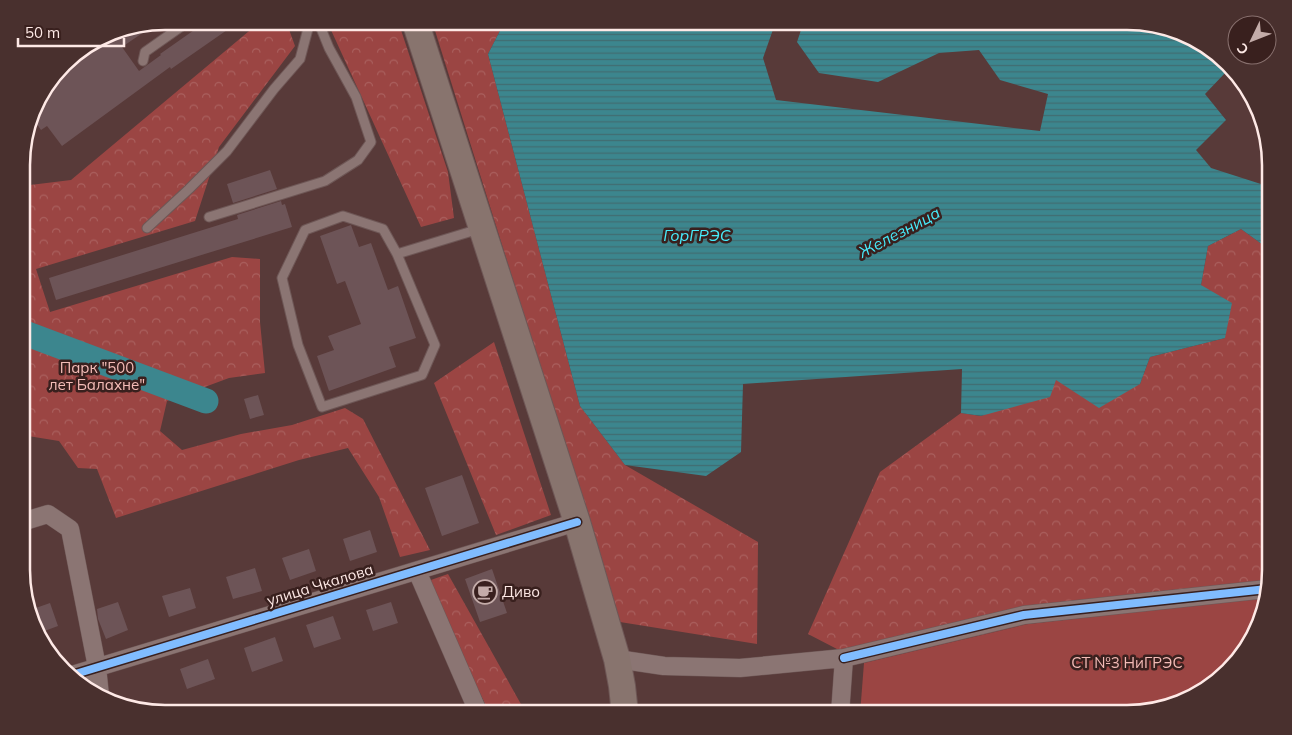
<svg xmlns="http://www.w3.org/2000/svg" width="1292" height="735" viewBox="0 0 1292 735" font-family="Mulish,sans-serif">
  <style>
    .forest { fill: url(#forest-crowns) }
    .garden { fill: #9b4543 }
    .water { fill: url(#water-rules) }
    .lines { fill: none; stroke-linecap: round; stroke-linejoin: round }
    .river { stroke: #3c868e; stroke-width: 25 }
    .building { fill: #6d5457 }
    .lane-casing { stroke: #6e5756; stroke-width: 11 }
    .street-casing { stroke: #6e5756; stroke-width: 19 }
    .primary-casing { stroke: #6e5756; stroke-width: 28 }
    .lane { stroke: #8b7573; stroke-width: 9 }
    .street { stroke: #8b7573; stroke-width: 18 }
    .primary { stroke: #88746e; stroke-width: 26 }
    .cycleway-casing { stroke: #39201e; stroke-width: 11 }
    .cycleway { stroke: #80bcff; stroke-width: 8 }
    .labels { text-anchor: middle; stroke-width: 5; stroke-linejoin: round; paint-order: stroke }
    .park-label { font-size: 15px; fill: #f4bcb7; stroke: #39201e }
    .street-label { font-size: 15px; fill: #fee9e6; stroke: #39201e }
    .poi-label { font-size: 15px; fill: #fee9e6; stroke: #39201e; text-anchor: start }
    .water-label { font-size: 16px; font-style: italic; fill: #47ecfb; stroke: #39201e }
    .rim { fill: none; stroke: #fee9e6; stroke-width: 2.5 }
  </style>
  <defs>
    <pattern id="forest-crowns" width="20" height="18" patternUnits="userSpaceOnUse" patternTransform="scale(1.25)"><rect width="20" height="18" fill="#9b4543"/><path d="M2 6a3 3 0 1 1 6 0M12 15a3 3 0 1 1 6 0" fill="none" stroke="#aa605e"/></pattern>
    <pattern id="water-rules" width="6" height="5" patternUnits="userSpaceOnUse" patternTransform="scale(1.25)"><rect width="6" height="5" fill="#3c868e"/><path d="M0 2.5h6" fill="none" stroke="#426c71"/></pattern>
  </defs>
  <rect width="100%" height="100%" fill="#583a39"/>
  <path class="forest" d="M261,21H286L295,46L219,147L195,221L36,269L50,312L232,257L260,259V322L265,373L229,378L167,401L160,431L182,450L241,434L292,425L345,408L363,419L430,550L400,557L379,497L348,448L299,460L116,518L97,469L78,468L59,441L22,435V186L71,180Z
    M330,21H398L448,172L454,218L421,227L331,30Z
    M432,21H505L488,54L580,406L625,465L758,542L757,644L620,622Z
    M1241,229L1270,250V579L1265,597L1028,624L864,663L808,634L880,472L961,413L981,416L1056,380L1140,384L1150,357L1225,338L1201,285L1208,246Z
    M494,342L551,515L496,535L434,383Z
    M448,574L522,706L525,714H490L452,636L428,581Z"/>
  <path class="garden" d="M1265,597L1252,642L1199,694L1136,713L860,714L864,663L1028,624Z"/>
  <path class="water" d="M505,21H776L763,58L776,100L1040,131L1048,94L1000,80L979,50L939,53L878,82L819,73L797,42L804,21H1127L1199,40L1232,72L1225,73L1205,94L1226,120L1196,150L1211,168L1264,185L1270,182V250L1241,229L1208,246L1201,285L1232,303L1225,338L1150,357L1140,384L1099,408L1056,380L1050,397L981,416L961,413L962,369L743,384L741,452L706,476L625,465L580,406L488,54Z"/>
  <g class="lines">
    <path class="river" d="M22,332L206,401"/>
  </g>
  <path class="building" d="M207,21H240L171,69L170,67L62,146L47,126L41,130L32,117L36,101L63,66L113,31L157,23L122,47L139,71L161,55L160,54Z
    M270,170L277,189L233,203L227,184Z
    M281,201L282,205L285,204L292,227L56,300L49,278L238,219L237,215Z
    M351,225L359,247L371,243L388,290L398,286L416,338L389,347L396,367L329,391L317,356L334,350L328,336L361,324L345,281L337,284L320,236Z
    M258,395L264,415L250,419L244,399Z
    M462,475L479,523L442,536L425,488Z
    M370,530L377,552L350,561L343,539Z
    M309,549L316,571L290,580L282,558Z
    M255,568L262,591L233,599L226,577Z
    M492,569L507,613L480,622L465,579Z
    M190,588L196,608L169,617L162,596Z
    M118,602L128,630L106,639L98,619L97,609Z
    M391,602L398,623L373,631L366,610Z
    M50,603L58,626L39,633L30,610Z
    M333,616L341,639L314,648L306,625Z
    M275,637L283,661L252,672L244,648Z
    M208,659L215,679L187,689L180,669Z"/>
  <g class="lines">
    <g class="lane-casing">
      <path id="lane" d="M143,61L145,52L189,21
        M209,217L325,181L358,160L371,142L356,97L329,48L318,21
        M147,228L189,189L227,151L274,89L300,59L309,25L308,21
        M397,254L435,345L422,375L322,407L298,345L282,278L305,230L343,216L383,229L397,254L479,229"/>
    </g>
    <g class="street-casing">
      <path id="street" d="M22,522L48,514L70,529L97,667L100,696
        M417,571L479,714
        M844,658L1024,615L1267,589
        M617,659L664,666L740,668L844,658L840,714
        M72,675L577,522"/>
    </g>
    <g class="primary-casing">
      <path id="primary" d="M415,21L577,522L617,659L622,686L625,714"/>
    </g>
    <use href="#lane" class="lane"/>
    <use href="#street" class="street"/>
    <use href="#primary" class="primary"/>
    <g class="cycleway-casing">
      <path id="cycleway" d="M844,658L1024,615L1267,589
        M72,675L577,522"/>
    </g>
    <use href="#cycleway" class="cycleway"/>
  </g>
  <defs>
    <g id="cafe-ring" transform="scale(1.25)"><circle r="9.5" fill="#39201e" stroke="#c4aca9" stroke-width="1.5"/><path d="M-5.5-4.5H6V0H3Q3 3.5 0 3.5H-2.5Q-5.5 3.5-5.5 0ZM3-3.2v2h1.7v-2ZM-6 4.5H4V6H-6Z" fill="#c4aca9"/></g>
  </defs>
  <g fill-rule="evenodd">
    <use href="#cafe-ring" x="485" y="592"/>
  </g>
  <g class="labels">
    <g class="park-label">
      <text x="97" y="373">Парк "500<tspan x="97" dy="17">лет Балахне"</tspan></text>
      <text x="1127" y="668">СТ №3 НиГРЭС</text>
    </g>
    <g class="street-label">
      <text transform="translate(320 585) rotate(-17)" y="5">улица Чкалова</text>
    </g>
    <g class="poi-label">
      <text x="502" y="597">Диво</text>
    </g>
    <g class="water-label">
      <text transform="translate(899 232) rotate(-28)" y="6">Железница</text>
      <text x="697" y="241">ГорГРЭС</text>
    </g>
  </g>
  <path d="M0 0H1292V735H0ZM165 30H1127A135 135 0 0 1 1262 165V570A135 135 0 0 1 1127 705H165A135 135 0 0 1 30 570V165A135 135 0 0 1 165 30Z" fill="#49302e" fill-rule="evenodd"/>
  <path class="rim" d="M165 30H1127A135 135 0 0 1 1262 165V570A135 135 0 0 1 1127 705H165A135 135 0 0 1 30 570V165A135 135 0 0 1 165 30Z"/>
  <g transform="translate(1252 40) rotate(227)"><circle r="24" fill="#39201e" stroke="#88706e"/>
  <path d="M0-4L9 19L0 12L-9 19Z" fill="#c4aca9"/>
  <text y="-8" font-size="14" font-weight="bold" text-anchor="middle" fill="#fee9e6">С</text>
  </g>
  <path d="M18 38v8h106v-8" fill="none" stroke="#fee9e6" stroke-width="2.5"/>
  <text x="25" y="38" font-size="15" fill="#fee9e6" stroke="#39201e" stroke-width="4" paint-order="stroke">50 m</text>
</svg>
